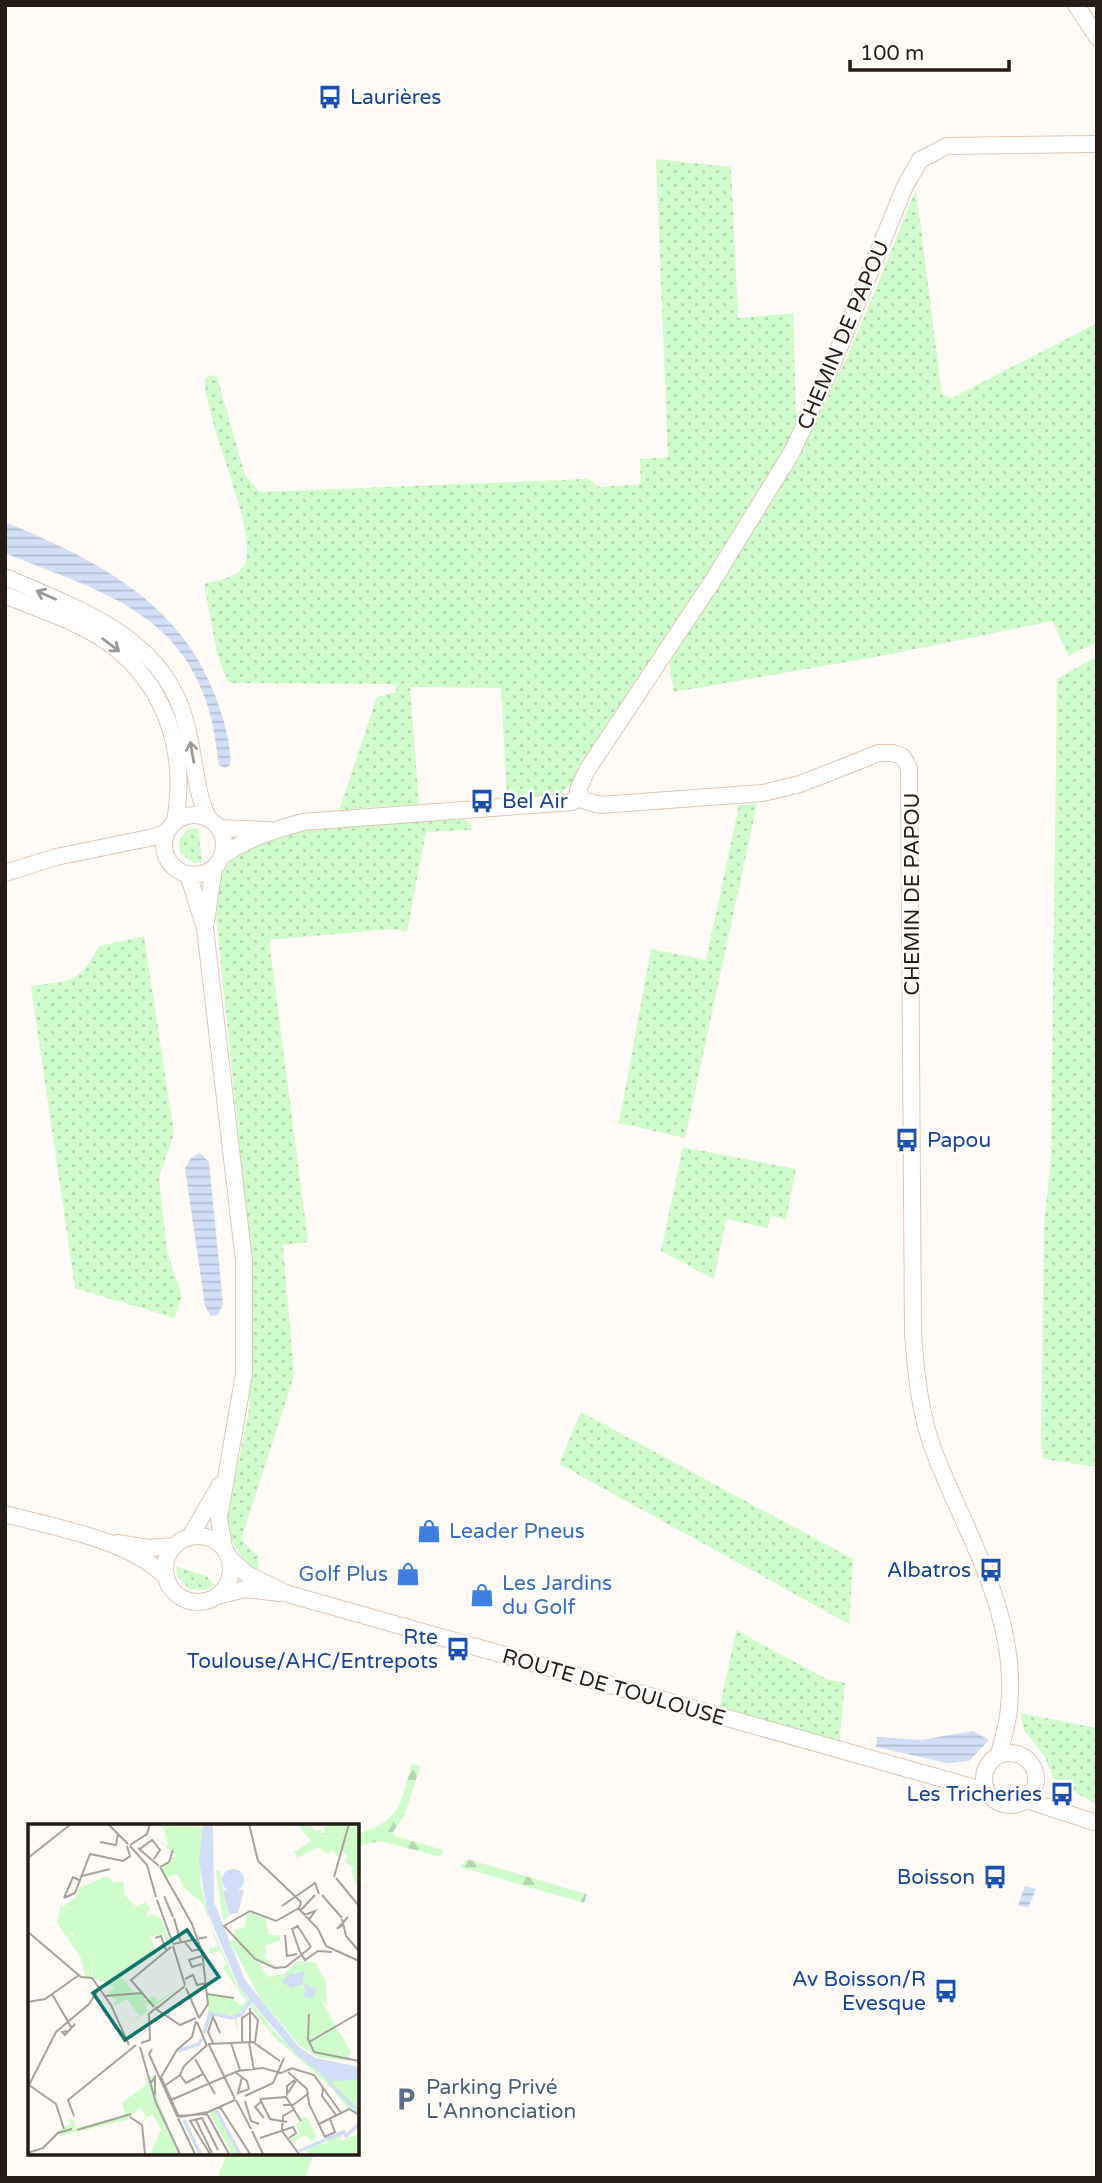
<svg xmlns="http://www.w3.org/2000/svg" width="1102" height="2183" viewBox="0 0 1102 2183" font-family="'Varela Round',sans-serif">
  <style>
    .grass { fill: url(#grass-dots) }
    .forest { fill: url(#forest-firs) }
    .pitch { fill: #cffccb }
    .water { fill: url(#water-rules) }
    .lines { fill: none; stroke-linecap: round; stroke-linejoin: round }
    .secondary-casing { stroke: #ddc6b4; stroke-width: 18 }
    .secondary { stroke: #fff; stroke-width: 16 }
    .oneway { stroke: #9d9996 }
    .labels { text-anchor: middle; stroke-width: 5; stroke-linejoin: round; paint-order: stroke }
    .transit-label { font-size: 21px; fill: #164399; stroke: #fff; text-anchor: end }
    .street-label { font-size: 21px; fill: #251c16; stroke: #fff }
    .shop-label { font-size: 21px; fill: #366cbe; stroke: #fff; text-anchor: start }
    .service-label { font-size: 21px; fill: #4e5e75; stroke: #fff; text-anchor: start }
    .inset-river { fill: none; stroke: #d1def5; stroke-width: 3.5 }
    .inset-road { fill: none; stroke: #a8a19c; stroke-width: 2 }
    .view { fill: #0f766e; fill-opacity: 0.15; stroke: #0f766e; stroke-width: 3.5 }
    .inset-edge { fill: none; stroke: #251c16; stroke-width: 3.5 }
  </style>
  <defs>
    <pattern id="grass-dots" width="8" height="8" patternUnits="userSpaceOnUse" patternTransform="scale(1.75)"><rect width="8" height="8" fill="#cffccb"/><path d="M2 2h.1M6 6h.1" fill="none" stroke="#b2d7ae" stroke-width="1.8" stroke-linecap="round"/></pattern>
    <pattern id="forest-firs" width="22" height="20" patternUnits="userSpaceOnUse" patternTransform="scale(1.75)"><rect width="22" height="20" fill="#cffccb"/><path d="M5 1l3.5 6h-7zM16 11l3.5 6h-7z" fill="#b2d7ae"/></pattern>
    <pattern id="water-rules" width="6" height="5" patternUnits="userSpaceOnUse" patternTransform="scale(1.75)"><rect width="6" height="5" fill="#d1def5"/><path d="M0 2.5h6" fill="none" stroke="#b3bed1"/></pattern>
  </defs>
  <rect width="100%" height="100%" fill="#fffaf6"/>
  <path class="grass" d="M656,159L731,167L738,318L793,313L796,413L803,410L787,449L753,508L572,783L560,794L546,799L510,801L507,798L501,688L410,687L419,804L339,810L377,697L395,692L397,687L391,684L228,683L217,653L204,584C216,581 236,578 243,567C263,539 202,417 205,378L210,375L217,377L245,475L260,492L588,479L599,487L641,484L640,459L668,457Z
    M916,190L942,395L952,398L1097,323V642L1068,656L1053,621L881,656L674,692L669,664C718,586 769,510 812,428C853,352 883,269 916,190Z
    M1097,656V1467L1043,1459L1041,1442L1044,1227L1051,1156L1057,679Z
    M757,804L685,1138L619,1123L651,949L706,960L739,805Z
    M458,815L470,823L472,830L426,832L407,932L392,929L269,940L308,1242L283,1245L294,1376L241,1540L258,1556V1571C241,1560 229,1541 227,1520L249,1409L253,1320L250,1248L216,916L219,874L241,849L305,829Z
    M198,828L202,862L194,863L180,853L179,840L187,830Z
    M144,936L174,1134L159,1177L167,1252L182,1297L174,1318L75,1288L31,986C73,980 78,984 99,946Z
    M683,1147L796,1169L786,1220L771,1215L768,1228L726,1219L714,1279L661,1251Z
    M581,1412L853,1559L849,1624L559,1464Z
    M176,1566L206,1576L214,1584L207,1590L189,1589L177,1576Z
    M736,1630L826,1679L845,1683L839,1745L719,1711Z
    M1020,1713L1097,1728V1804L1055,1782L1045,1757L1024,1730Z"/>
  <path class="forest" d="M412,1763L420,1767L405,1814L393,1832L395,1836L443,1850L441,1857L380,1841L357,1847V1834C403,1820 399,1805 412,1763Z
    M467,1859L587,1894L584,1903L460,1867Z"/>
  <path class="pitch" d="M227,2153H314L305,2178H218Z"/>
  <path class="water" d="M5,522C94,559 181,601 216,698C223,717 232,745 230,765L225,768L219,765C216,746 214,726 208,707C177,607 91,589 5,553Z
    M200,1153L209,1162L223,1304L218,1315L211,1316L205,1306L185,1168L191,1158Z
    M973,1731L989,1740L969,1761L947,1763L876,1747L877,1737L921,1740Z
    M1025,1886L1036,1889L1028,1908L1018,1905Z"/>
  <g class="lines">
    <g class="secondary-casing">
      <path id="secondary" d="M1076,5L1097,37
        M5,577C78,609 165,637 186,724C195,756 194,788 208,818
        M5,595C37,609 74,620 103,639C164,680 188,749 175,821
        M164 845a30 30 0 1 1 60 0a30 30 0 1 1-60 0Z
        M219,828L269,830
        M222,856C246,839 274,830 303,822L572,802L580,796
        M5,873L56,857L154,837L166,832
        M188,874L205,928L244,1261V1374L219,1518L224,1548
        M206,922L214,867
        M5,1514C56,1528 128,1539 166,1577
        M165 1569a33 33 0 1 1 66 0a33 33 0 1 1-66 0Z
        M190,1537L220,1485
        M117,1543L149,1548L174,1546
        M229,1558L247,1574L288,1594L986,1791
        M217,1596L245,1589L279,1593
        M984 1779a26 26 0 1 1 52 0a26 26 0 1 1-52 0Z
        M999,1755C1002,1740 1008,1724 1009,1708C1019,1617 967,1536 935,1454C920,1416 916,1374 913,1333L909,768L903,757L893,753H879L800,784L763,793L600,805L583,800L578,790L587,770L712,582L792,452L830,370L905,186L920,160L947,146L1097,144
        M1026,1800L1097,1823"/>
    </g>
    <use href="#secondary" class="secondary"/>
  </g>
  <defs><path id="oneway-shaft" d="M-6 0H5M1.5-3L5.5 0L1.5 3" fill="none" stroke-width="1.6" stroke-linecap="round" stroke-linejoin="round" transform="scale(1.75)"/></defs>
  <g class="oneway">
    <use href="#oneway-shaft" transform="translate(46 595) rotate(-156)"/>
    <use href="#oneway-shaft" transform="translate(111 645) rotate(37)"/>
    <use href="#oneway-shaft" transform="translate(192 752) rotate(-100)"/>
  </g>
  <defs>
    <g id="bus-bare" transform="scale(1.89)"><path d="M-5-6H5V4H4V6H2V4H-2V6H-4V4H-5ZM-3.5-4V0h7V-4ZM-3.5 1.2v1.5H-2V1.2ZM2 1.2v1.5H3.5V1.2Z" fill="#1a4fb4" stroke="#fff" stroke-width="2.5" paint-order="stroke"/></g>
    <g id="shop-bare" transform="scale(1.89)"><path d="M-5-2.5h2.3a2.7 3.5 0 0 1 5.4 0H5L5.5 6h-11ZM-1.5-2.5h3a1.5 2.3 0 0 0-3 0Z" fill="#3f7fe0" stroke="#fff" stroke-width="2.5" paint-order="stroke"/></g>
    <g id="parking-bare" transform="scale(1.89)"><path d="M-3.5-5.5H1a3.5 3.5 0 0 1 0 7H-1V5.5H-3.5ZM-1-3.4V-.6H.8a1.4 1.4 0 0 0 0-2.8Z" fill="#5c6f8a" stroke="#fff" stroke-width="2.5" paint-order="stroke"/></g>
  </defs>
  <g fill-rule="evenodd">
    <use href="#bus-bare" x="330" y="97"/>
    <use href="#bus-bare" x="482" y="801"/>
    <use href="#bus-bare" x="907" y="1140"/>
    <use href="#shop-bare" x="429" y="1531"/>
    <use href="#bus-bare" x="991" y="1570"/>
    <use href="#shop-bare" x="408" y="1574"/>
    <use href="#shop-bare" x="482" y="1595"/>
    <use href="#bus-bare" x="458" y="1649"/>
    <use href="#bus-bare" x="1062" y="1794"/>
    <use href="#bus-bare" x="995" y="1877"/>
    <use href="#bus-bare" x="946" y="1991"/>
    <use href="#parking-bare" x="406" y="2099"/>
  </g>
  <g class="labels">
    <g class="transit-label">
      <text x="350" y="104" text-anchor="start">Laurières</text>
      <text x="502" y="808" text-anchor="start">Bel Air</text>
      <text x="927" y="1147" text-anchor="start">Papou</text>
      <text x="971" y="1577">Albatros</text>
      <text x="438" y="1644">Rte<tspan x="438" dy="24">Toulouse/AHC/Entrepots</tspan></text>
      <text x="1042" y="1801">Les Tricheries</text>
      <text x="975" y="1884">Boisson</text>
      <text x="926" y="1986">Av Boisson/R<tspan x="926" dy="24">Evesque</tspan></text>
    </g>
    <g class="street-label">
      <text transform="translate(843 335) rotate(-67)" y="7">CHEMIN DE PAPOU</text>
      <text transform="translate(912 894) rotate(-90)" y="7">CHEMIN DE PAPOU</text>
      <text transform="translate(614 1687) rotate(16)" y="7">ROUTE DE TOULOUSE</text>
    </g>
    <g class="shop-label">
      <text x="449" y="1538">Leader Pneus</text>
      <text x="388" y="1581" text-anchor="end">Golf Plus</text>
      <text x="502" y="1590">Les Jardins<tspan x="502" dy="24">du Golf</tspan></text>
    </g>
    <g class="service-label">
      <text x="426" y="2094">Parking Privé<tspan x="426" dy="24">L'Annonciation</tspan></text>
    </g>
  </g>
  <g transform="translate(28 1824)">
    <rect width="331" height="331" fill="#fffaf6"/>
    <path d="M269,0H282L287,7L294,5L292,9H298L295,4L301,0H327L331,5V58L328,61L323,46L326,44L316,37L320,33L314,26L310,33L305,26L300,30L290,23L270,34L266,28L283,17ZM79,52L86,58H95L97,72L109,83L117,78L122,84L118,94L125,90L133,94L143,119L141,123L135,110L122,113L129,129L93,153L106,168L117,171L115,178L125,172L130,177L156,161L128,181L116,180L120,187L107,196L111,191L99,175L85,183L89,176L79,171L87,164L65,154V135L49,118L32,85L49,72L52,63ZM180,170L204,175L211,179L210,186L199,190L180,188ZM115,246L118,254L128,250V270L151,330H122L133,306L124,289L113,299L118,291L112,284L98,296L31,312L29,307L44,299L37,296L46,295L48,304L97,291L94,279L119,260ZM316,307L312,317L331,310V330H279L280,323L300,319L298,315Z" fill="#cffccb"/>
    <path d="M128,0L174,3L172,58L182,99L209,161L248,209L299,256H329L320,285L303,263L246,213L221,181L209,195L210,207L206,194L185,190L176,212L180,188L202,190L218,177L195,144L198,140L192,126L183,131L181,124L190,122L175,80L155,63L149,50L137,54L132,45L141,39L142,33H150L126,13L140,22L136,5ZM188,46L192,47L200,93L195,97ZM33,79L36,93L46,106L42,109L65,136L63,153H57L53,134L29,99ZM220,88L237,94L241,111H251L253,116L236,122L239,129L235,132L248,143L229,136L240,153L256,150L270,137L287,138L298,158L299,181L291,173L290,158L276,159L275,150L259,154L254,164L246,165L247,180L232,174L201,116L207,117L206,106L217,103Z" fill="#cffccb"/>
    <path d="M269,146L276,147L277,158H290L291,173L323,228L320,237L289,233L271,221L232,174L247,180L245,166L255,163L252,158ZM292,249L304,258L331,256V291L320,285ZM188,285L212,330H204L181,288Z" fill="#cffccb"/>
    <path d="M274,293L280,294L289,314L282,317L278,311L265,318L262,315L272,310L268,301Z" fill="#cffccb"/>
    <path d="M175,0H185L186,78L217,156L271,223L288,234L331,243V256L301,257L268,230L211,163L179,87L171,37ZM194 56a11 11 0 1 1 22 0a11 11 0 1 1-22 0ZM195,66H216L210,89L201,91ZM277,146L274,158L287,165L289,161L285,175L274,172L278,167L275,160L264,164L253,158L264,148L263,151Z" fill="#d1def5"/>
    <path class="inset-river" d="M176,209L182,189L203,194L213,191L223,176M150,227L171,220L174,214M300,258L331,288M188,286L212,330M156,296L172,330M298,315L316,308L318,312L331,300M271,327L297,316"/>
    <path class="inset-road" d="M80,0L100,20M221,0L230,37L273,78M72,18L88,21L90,10M102,21L119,10L122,0M102,22L119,41L128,73M110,24L131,42M112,25L124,16L132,26L126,35M0,34L43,0M132,43L164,100L174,128L180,180L171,194M132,43L141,38L145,26M54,52L82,45M306,53L321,0M308,54L331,82M294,71L314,94M136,72L145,93M36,74L47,69L62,30L95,37L102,32L99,22M36,74L45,53L51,56M129,76L145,120M273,78L271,85L290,105L298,122L331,137M254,82L287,59L291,70M271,84L248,97L222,87L196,102L227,135L247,144L258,143L283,123M272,87L287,71M276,91L287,87L281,96M146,94L153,119M314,95L318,112L331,127M269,101L283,123M315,101L309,105L320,93M270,102L264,105L272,128M0,108L53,153L64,154L83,181L101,221M257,111L259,132L269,130M127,114L133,112L138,126M156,117L164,127L173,125M145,120L179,113M145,122L157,161M272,128L277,136L290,127L304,128M174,132L161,136L164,143L174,140M157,155L165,151L169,161L178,159M158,164L171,194M24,170L43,203M179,170L206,174M77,172L114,169M0,178L17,175L51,151M126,183L103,156L143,123M129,184L157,162M222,184V218M128,185L152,201L168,194M223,188L230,196L227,218M281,190L280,215L286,228L331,237M169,198L179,222M39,207L34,208L37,211L47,200M214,218V194L223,188M221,218L226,246M281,218L331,189M113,219L122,216L121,190L129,183M185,219L180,208L185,193L192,209M203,219L212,246M180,220L225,218L252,237M181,221L207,275M112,223L128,279L152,330M124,225L121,230L149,292L179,290L201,330M167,235L187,270M263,244L286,251L313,289M207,248L219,257L221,265M260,248L279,265L281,280L297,313L307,308L302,295M152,251L158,259L175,250M214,253L210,269L221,265M267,256L259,262V270L268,257M122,260L127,253V271M1,261L28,280L36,305M0,263L28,208L61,180L71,165M135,263L152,251L156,242L179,221M295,264L294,272L308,291M217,272L245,259L256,234M258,273L273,297M232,275L242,295L259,298M232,275L258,273M143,276L210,247L235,244L253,249L265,244M208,276L223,305M217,277L223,297L231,300M233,278L227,283L236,294M255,281H265L281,269M192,283L222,330M267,285L255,292L254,307L271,330M178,288L201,330M46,292L40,276L108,221M102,293L114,301L117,330M151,293L133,253L149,226L164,213L168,197M152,293L180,288L207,276M150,294L167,330M168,296L184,329M291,300L321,285L331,291M49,306L103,290M224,307L235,330M232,314L265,303L268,309L261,314M0,329L15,324L30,309L44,305M182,330L162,297L174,294L190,326"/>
    <path class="view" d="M159,106L191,153L97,216L65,169Z"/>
    <rect width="331" height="331" class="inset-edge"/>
  </g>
  <rect width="1102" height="2183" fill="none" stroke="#251c16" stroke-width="14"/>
  <path d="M850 60v10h159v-10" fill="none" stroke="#251c16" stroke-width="3.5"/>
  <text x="860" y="60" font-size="21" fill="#251c16" stroke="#ffffff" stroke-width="5" paint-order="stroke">100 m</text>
</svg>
